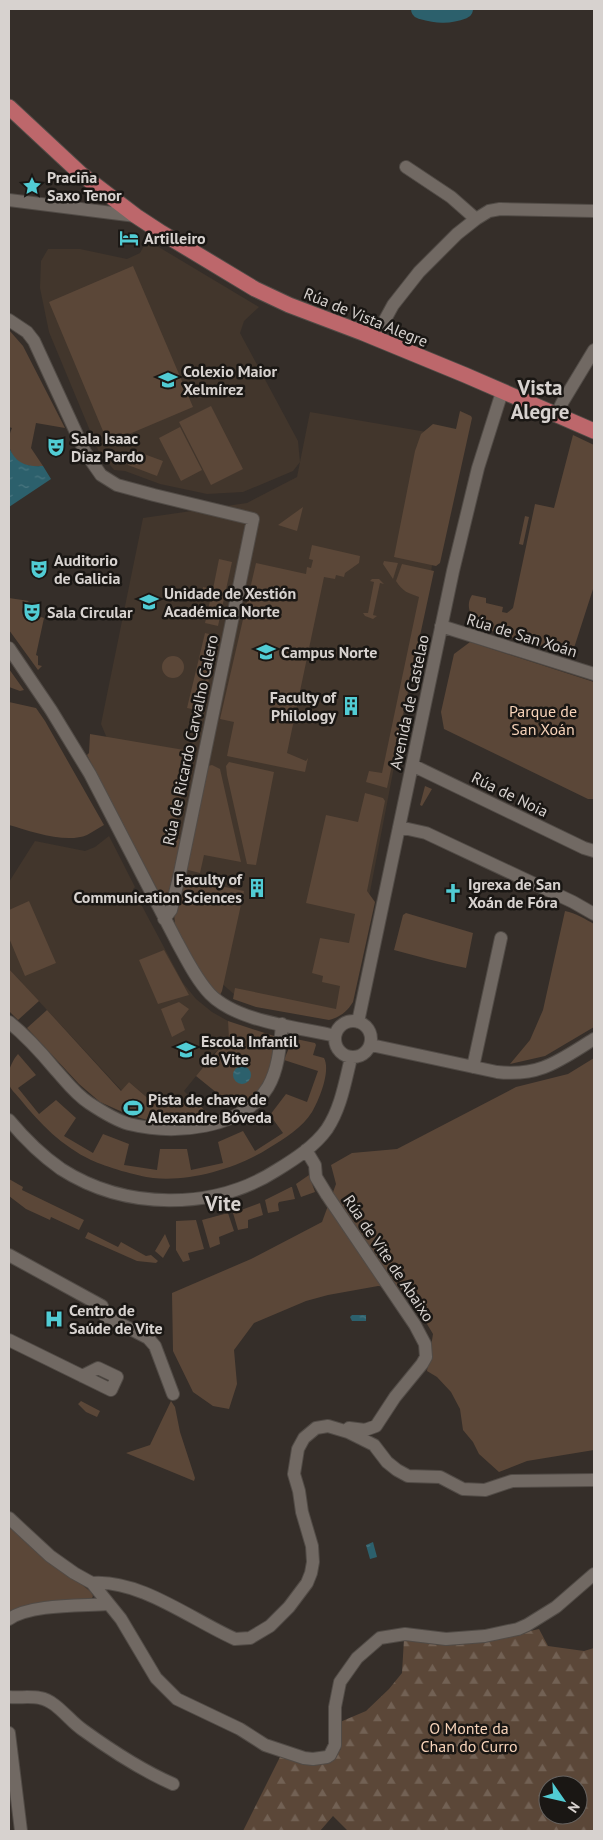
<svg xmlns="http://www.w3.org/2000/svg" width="603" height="1840" viewBox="0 0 603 1840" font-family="'PT Sans',sans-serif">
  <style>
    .built { fill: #42362c }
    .green { fill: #5b4738 }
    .forest { fill: url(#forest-firs); fill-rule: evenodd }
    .water { fill: url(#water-ripples) }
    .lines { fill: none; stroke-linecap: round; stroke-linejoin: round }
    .river { stroke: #2c606c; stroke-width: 20 }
    .minor-casing { stroke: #514b46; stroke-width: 14 }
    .major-casing { stroke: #514b46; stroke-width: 17 }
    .minor { stroke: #716963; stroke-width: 12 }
    .major { stroke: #bd676b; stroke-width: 15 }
    .labels { text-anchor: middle; stroke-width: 5; stroke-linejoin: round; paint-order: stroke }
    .poi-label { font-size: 16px; font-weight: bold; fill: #d7d2cf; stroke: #1a1714; text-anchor: start }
    .street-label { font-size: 16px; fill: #d7d2cf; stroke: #1a1714 }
    .park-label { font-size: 16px; fill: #f8d4ba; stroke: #1a1714 }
    .district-label { font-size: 21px; font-weight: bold; fill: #d7d2cf; stroke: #1a1714 }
  </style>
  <defs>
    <pattern id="forest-firs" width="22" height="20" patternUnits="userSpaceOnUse" patternTransform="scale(1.25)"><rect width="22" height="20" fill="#5b4738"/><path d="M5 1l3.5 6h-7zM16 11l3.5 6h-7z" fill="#726154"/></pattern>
    <pattern id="water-ripples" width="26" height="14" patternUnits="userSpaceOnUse" patternTransform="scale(1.25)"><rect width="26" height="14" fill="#2c606c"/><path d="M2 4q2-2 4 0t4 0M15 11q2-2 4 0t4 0" fill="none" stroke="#4a7680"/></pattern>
  </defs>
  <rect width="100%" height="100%" fill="#352e29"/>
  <path class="built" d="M147,240L259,307L244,321L240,333L298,441L300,462L293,471L243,492L207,494L160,484L125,471L114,470L98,450L49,332L40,288L41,261L48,249H80L127,259L140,253Z
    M310,412L450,436L430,580L349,1001L331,1015L236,996L202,966L101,724L143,518L247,503L297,477Z
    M109,836L135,887L133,889L142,906L183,983L196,999L212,1012L228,1021L229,1043L223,1046L213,1054L208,1065H205L184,1091L191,1098L186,1103L158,1107L129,1082L122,1091L9,969V882L35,841L85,851L95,847Z"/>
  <path class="green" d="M133,266L193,407L108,443L49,302Z
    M9,330L23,346L65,428L36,423L31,448L43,466C37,466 32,467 26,465C10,461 5,442 12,428L9,427Z
    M211,406L243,469L211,485L179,422Z
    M460,411L471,416L472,418L440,563L436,566L394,557L415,451L421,434L433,424L456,429Z
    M180,427L202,470L181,481L159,438Z
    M573,435L594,445V586L574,648L557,644L555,651L476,626C471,615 465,606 472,595L486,598V603L503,607L502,612L507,613L513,608L535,504L554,508Z
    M133,450L163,461L157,476L128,465Z
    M303,507L297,531L278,525Z
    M525,516L529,517L523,545L519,544Z
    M312,545L360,556L359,563L345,573L344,577L336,575L335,579L324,577L287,753L306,761L308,758L305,772L227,756L234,722L220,719L256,563L306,574L307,567L311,568L313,560L309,559Z
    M219,559L232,562L218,626L205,623L210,601L201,599L203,587L213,589Z
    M384,561L398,563L393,579L383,564Z
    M402,564L434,571L387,788L366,782L369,771L382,773L419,597C408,593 403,592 396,581Z
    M372,579H379L384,584L380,583L373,615L377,616L373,619L365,616L363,613H368L374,582L370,581Z
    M9,598L29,601C20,607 20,614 27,621H37L41,617L44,618L36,655L38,656V665L42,666L38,670L9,630Z
    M205,633L218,636L202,711L187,708Z
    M470,642L594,682V799H588L444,729L441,712L454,654Z
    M162 667a11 11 0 1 1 22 0a11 11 0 1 1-22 0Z
    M9,669L24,690L20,691L9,687Z
    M9,702L36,708L45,721L104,825C98,828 93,832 87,835C66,844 30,831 9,825Z
    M90,734L190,751L173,837L183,840L170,894L167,896H163L158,891L87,755L89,753Z
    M229,762L274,772L256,865L247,864L227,775L226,766Z
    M212,765L220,769L241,862L204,855L200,873L184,869L208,766Z
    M425,786L432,789L422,806L420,805Z
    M365,793L383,798L385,801L367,891L375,902L353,1002C347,1012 340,1017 329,1020L256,1007L233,999L235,988L336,1009L340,986L322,982L323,976L312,973L320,938L349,943L355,914L306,903L326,815L358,822Z
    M183,878L244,891L222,991L220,995L206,982L183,945L175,924L174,914Z
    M29,901L56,963L25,976L9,938V910Z
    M565,911C576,913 585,919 594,924V1027L545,1056L510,1064L530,1040L543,1010Z
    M406,913L473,933L466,968C441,963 418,956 394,950L403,915Z
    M164,950L189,995L158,1004L139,960Z
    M9,969L39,1001L18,1020L9,1011Z
    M179,1002L189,1009L181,1019L185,1030L172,1037L161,1009Z
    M47,1010L121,1091L129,1082L158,1107L186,1103L191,1098L208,1113L193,1123L154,1122L127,1114L100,1102L79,1084L27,1028Z
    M228,1021L274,1036C275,1061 263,1103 233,1106L196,1076L205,1065H208C213,1055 218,1048 229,1043Z
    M296,1039L315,1043L316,1045L313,1055L324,1058C331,1071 319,1100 312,1112C302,1128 285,1138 269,1148C238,1168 191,1182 153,1178C137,1176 106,1167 91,1160C62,1146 40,1124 20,1099C17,1095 10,1089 9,1084C6,1073 12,1061 18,1054L36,1075L18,1088L39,1114L56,1100L76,1118L64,1136L93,1153L103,1134L129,1144L124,1165L157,1170L160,1149H187L191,1170L223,1163L218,1142L243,1131L255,1151L283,1133L270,1115L286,1094L307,1102L318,1071L284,1060L291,1043Z
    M594,1058V1450L527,1461L499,1472L479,1454L473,1442L463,1430L460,1409L451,1392L437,1377L427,1371L433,1334L415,1304L400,1288L378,1286L328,1295L306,1301L254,1323L234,1350L237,1384L229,1409L213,1406L193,1392L173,1351L172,1293L251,1259L322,1222L336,1184L331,1165L352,1153L397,1149L516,1087L568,1074Z
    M309,1175L315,1192L301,1197L296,1184Z
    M9,1179L23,1187L22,1190L84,1220L79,1230L51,1217L50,1220L26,1209L9,1196Z
    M291,1187H292L295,1199L279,1202L278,1204L279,1211L268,1213L265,1200Z
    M260,1203L263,1215L248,1220V1228L238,1230L233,1213Z
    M228,1213L234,1231L219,1237L220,1244L210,1248L202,1220Z
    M196,1220L204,1249L188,1253L190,1260L183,1262L176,1250V1221Z
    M88,1232L118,1247L121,1242L146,1256L151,1255L158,1261L156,1263L137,1261L85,1238Z
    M165,1234L170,1246L163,1258L155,1251Z
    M81,1401L100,1411L97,1417L86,1412L78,1404Z
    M171,1401L175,1407L180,1432L195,1478L194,1481L126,1453L150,1445Z
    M9,1522L38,1549L91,1592L93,1596L91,1600L9,1616Z"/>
  <path class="forest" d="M539,1629L548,1646L584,1651L594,1648V1831H348L333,1816L320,1831H243L282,1753L329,1761L341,1749L340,1722L366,1711L389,1689L402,1673L404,1639L503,1637ZM548,1785H578V1815H548Z"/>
  <path class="water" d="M9,447C15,463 26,467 43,466L51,479L9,507Z
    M233 1075a9 9 0 1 1 18 0a9 9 0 1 1-18 0Z
    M352,1315H366V1321H352L350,1317Z
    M373,1542L377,1557L370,1559L366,1545Z"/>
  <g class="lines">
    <path class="river" d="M421,9C437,13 447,15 463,9"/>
    <g class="minor-casing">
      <path id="minor" d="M406,167L451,197L476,219
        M9,200L136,216
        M9,320L27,332L34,341L85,452L101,475L117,485L154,495L253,519L180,873L171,910L164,919
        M375,338L393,305L419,272L457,234L476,219L489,211L500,209L594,211
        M556,416L562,403L594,350
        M441,626L594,674
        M9,648L51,710L90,774L177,942C187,960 196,979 210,994C237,1022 298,1027 335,1036
        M412,765L584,848L594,851
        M399,827L426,833L573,902L594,914
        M335 1039a18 18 0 1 1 36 0a18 18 0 1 1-36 0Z
        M9,1022C26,1036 40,1051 54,1068C65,1080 75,1094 89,1103C101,1111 115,1120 129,1124C174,1135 241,1130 268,1087C279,1068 280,1045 282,1024
        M358,1022L453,571L478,468L502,392
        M371,1045L497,1072C540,1077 560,1060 594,1039
        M473,1067L501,938
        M9,1120C24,1138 41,1155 61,1169C125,1210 213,1211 277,1170C295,1159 315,1146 327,1129C341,1108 345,1082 351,1058
        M306,1150L315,1165L316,1177L327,1195L415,1325L425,1344L426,1357L422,1364L395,1397L376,1426L365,1430L349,1428
        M9,1255L102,1306L105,1316L148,1338L155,1346L173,1394
        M9,1340L111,1390L117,1377L98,1368L82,1376
        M9,1518L50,1556L74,1573L92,1583L121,1619L156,1678L177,1699L240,1729L265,1745L304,1758L313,1759L327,1757L330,1755L335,1745V1707L340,1682L357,1658L380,1638L405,1634L446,1639L485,1636L518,1629L527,1625L556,1607L594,1574
        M92,1583C140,1579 192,1620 235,1639L250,1638L270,1626L289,1607L307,1583L311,1573L313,1562L312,1546L302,1512L299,1491L294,1474L298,1449L304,1438L316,1428L328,1426L348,1432L374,1445L387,1462L397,1470L408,1476L440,1477L463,1489L485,1490L512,1481L594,1480
        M9,1619C31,1604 80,1606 108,1604
        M9,1697C19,1698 30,1696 40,1698C57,1701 69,1721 83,1730C112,1751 141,1770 173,1784
        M9,1733L21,1831"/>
    </g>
    <g class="major-casing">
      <path id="major" d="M9,107L81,174L136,216L162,233L255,289L289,305L363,333L465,375L594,431"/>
    </g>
    <use href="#minor" class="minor"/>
    <use href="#major" class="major"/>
  </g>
  <defs>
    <g id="sight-bare" transform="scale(1.5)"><path d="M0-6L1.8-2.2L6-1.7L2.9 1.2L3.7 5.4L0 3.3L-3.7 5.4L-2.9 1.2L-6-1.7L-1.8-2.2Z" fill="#51ccd4" stroke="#1a1714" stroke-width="2.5" paint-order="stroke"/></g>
    <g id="hotel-bare" transform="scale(1.5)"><path d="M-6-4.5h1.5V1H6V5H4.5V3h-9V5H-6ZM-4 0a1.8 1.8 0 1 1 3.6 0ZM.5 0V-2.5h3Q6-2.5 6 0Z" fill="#51ccd4" stroke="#1a1714" stroke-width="2.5" paint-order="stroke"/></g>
    <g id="school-bare" transform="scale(1.5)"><path d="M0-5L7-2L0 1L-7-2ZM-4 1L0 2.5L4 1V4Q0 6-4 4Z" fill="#51ccd4" stroke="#1a1714" stroke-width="2.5" paint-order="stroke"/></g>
    <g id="theatre-bare" transform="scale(1.5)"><path d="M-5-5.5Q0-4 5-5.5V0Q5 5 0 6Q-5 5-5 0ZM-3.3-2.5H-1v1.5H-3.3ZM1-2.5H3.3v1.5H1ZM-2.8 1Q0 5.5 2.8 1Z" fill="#51ccd4" stroke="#1a1714" stroke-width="2.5" paint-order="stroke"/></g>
    <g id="university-bare" transform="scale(1.5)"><path d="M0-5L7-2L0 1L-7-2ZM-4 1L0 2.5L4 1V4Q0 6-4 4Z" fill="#51ccd4" stroke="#1a1714" stroke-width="2.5" paint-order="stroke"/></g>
    <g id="building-bare" transform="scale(1.5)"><path d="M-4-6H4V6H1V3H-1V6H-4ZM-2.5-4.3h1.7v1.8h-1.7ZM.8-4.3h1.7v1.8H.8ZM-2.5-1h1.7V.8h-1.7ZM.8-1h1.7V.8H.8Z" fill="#51ccd4" stroke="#1a1714" stroke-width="2.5" paint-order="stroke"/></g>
    <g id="church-bare" transform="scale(1.5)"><path d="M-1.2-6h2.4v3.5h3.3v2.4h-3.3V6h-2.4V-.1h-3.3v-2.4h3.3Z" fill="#51ccd4" stroke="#1a1714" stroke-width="2.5" paint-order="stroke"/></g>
    <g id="stadium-bare" transform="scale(1.5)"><path d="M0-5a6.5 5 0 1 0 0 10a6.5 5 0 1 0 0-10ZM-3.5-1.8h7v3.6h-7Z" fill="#51ccd4" stroke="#1a1714" stroke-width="2.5" paint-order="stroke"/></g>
    <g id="hospital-bare" transform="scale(1.5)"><path d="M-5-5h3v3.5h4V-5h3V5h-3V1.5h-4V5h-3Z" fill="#51ccd4" stroke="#1a1714" stroke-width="2.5" paint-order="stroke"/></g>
  </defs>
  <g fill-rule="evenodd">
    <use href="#sight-bare" x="32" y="186"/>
    <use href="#hotel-bare" x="129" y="238"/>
    <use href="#school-bare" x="168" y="380"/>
    <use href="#theatre-bare" x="56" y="447"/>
    <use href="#theatre-bare" x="39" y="569"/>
    <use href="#university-bare" x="149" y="602"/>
    <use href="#theatre-bare" x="32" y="612"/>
    <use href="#university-bare" x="266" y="652"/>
    <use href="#building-bare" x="351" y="706"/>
    <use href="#building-bare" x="257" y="888"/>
    <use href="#church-bare" x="453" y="893"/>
    <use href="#school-bare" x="186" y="1050"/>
    <use href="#stadium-bare" x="133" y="1108"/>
    <use href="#hospital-bare" x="54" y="1319"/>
  </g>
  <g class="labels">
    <g class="poi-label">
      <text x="47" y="183">Praciña<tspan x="47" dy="18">Saxo Tenor</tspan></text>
      <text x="144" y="244">Artilleiro</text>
      <text x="183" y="377">Colexio Maior<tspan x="183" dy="18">Xelmírez</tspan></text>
      <text x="71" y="444">Sala Isaac<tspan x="71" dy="18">Díaz Pardo</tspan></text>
      <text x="54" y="566">Auditorio<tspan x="54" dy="18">de Galicia</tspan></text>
      <text x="164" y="599">Unidade de Xestión<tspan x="164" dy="18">Académica Norte</tspan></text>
      <text x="47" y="618">Sala Circular</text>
      <text x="281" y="658">Campus Norte</text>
      <text x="336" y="703" text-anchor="end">Faculty of<tspan x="336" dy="18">Philology</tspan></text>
      <text x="242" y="885" text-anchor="end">Faculty of<tspan x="242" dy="18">Communication Sciences</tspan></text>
      <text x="468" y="890">Igrexa de San<tspan x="468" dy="18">Xoán de Fóra</tspan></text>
      <text x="201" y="1047">Escola Infantil<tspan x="201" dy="18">de Vite</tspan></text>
      <text x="148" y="1105">Pista de chave de<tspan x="148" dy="18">Alexandre Bóveda</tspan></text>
      <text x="69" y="1316">Centro de<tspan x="69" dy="18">Saúde de Vite</tspan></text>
    </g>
    <g class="street-label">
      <text transform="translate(366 317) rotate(22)" y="6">Rúa de Vista Alegre</text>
      <text transform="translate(522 635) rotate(17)" y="6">Rúa de San Xoán</text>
      <text transform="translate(409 702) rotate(-78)" y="6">Avenida de Castelao</text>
      <text transform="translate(190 740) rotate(-78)" y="6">Rúa de Ricardo Carvalho Calero</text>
      <text transform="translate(510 794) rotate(26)" y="6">Rúa de Noia</text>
      <text transform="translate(389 1258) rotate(56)" y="6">Rúa de Vite de Abaixo</text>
    </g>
    <g class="park-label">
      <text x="543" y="717">Parque de<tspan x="543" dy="18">San Xoán</tspan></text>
      <text x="469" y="1734">O Monte da<tspan x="469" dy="18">Chan do Curro</tspan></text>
    </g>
    <g class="district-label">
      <text x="540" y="395">Vista<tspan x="540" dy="24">Alegre</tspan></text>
      <text x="223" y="1211">Vite</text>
    </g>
  </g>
  <rect width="603" height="1840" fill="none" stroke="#d7d2cf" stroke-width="20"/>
  <g transform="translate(563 1800) rotate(124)"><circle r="24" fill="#1a1714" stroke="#66625f"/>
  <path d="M0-4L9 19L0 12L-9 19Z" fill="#51ccd4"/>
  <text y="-8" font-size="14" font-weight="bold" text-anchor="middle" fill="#d7d2cf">N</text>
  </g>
</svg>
